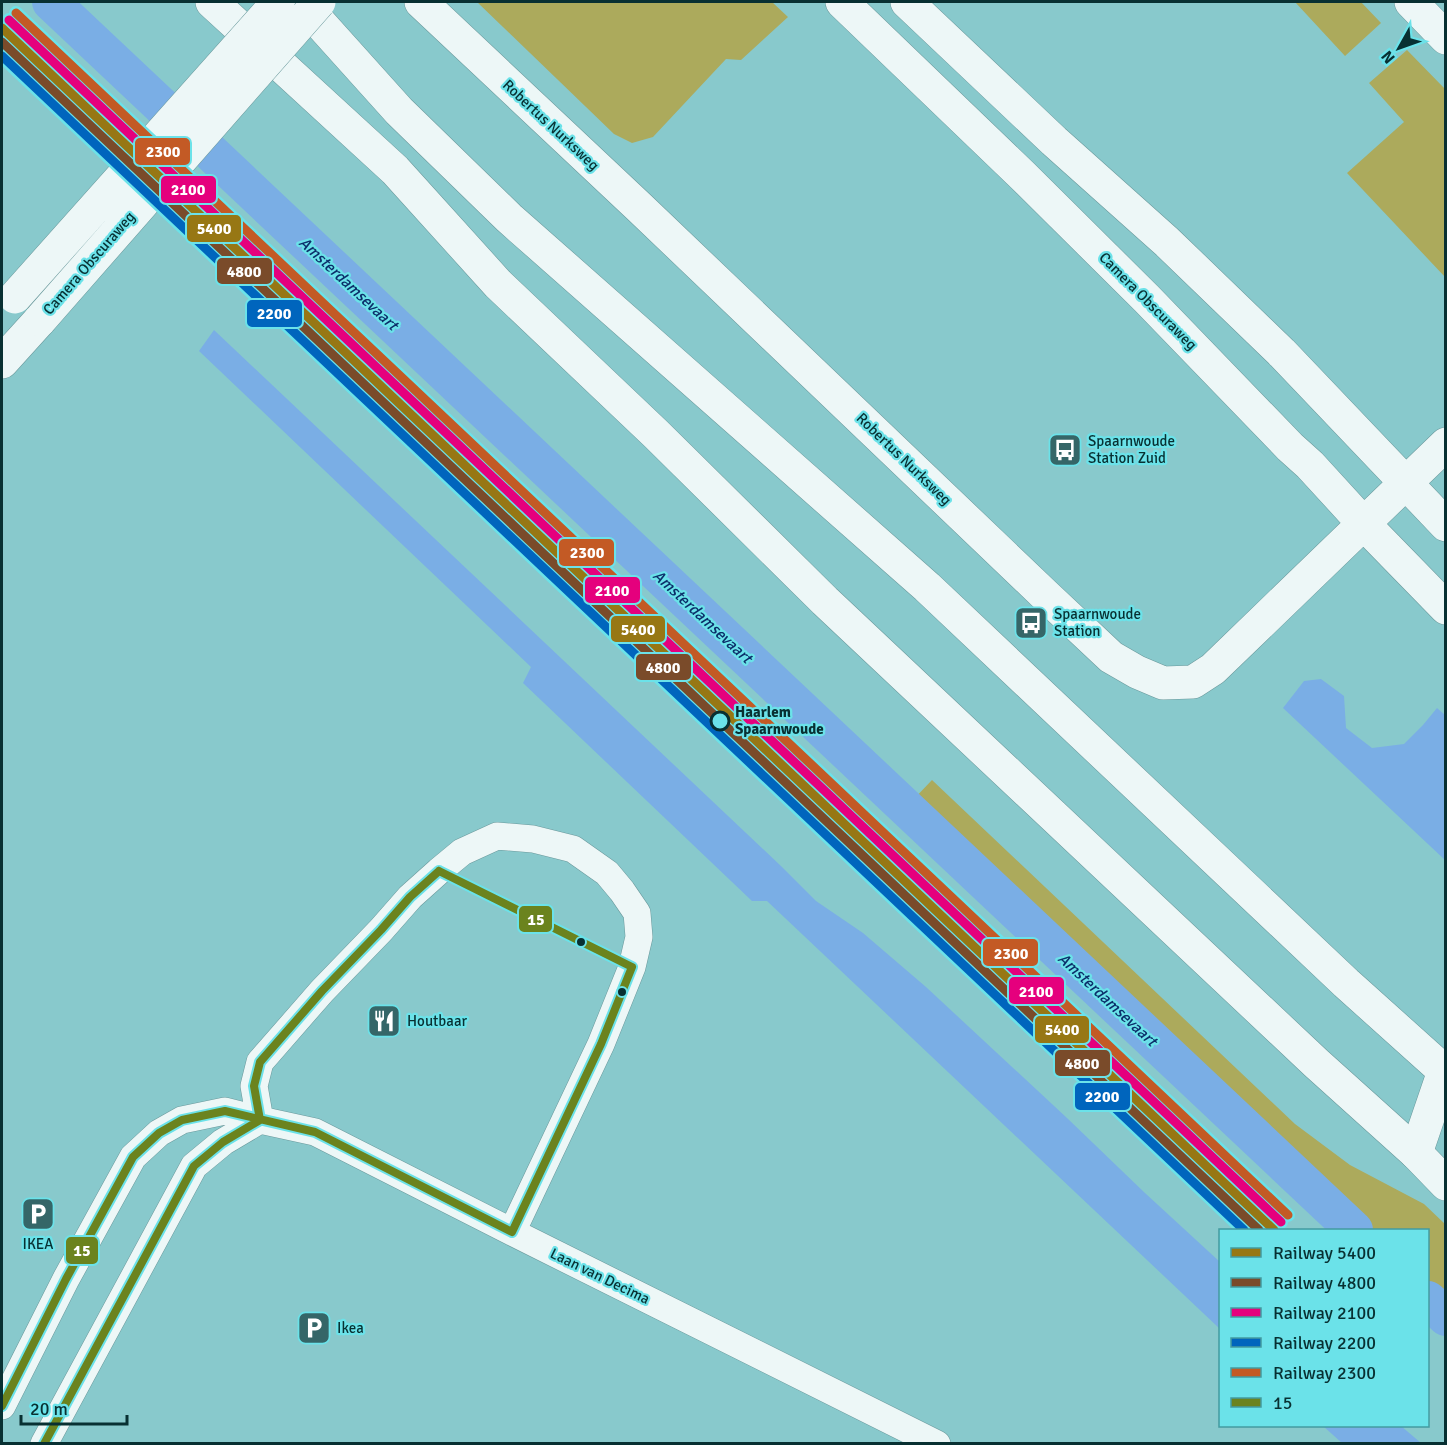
<svg xmlns="http://www.w3.org/2000/svg" width="1447" height="1445" viewBox="0 0 1447 1445" font-family="Signika,sans-serif">
  <style>
    .grass { fill: #acaa5c }
    .water { fill: #7aaee5 }
    .lines { fill: none; stroke-linecap: round; stroke-linejoin: round }
    .canal { stroke: #7aaee5; stroke-width: 38 }
    .street-casing { stroke: #6a999c; stroke-width: 28 }
    .secondary-casing { stroke: #6a999c; stroke-width: 34 }
    .primary-casing { stroke: #6a999c; stroke-width: 34 }
    .street { stroke: #edf7f7; stroke-width: 27 }
    .secondary { stroke: #edf7f7; stroke-width: 33 }
    .primary { stroke: #edf7f7; stroke-width: 33 }
    .secondary-bridge-casing { stroke: #6a999c; stroke-width: 34; stroke-linecap: butt }
    .secondary-bridge { stroke: #edf7f7; stroke-width: 33 }
    .bus-1-casing { stroke: #6be2e9; stroke-width: 12 }
    .bus-1 { stroke: #6b831e; stroke-width: 8 }
    .rail-1-casing { stroke: #6be2e9; stroke-width: 14 }
    .rail-2-casing { stroke: #6be2e9; stroke-width: 14 }
    .rail-3-casing { stroke: #6be2e9; stroke-width: 14 }
    .rail-4-casing { stroke: #6be2e9; stroke-width: 14 }
    .rail-5-casing { stroke: #6be2e9; stroke-width: 14 }
    .rail-1 { stroke: #977714; stroke-width: 9 }
    .rail-2 { stroke: #7a4b2a; stroke-width: 9 }
    .rail-3 { stroke: #e5007d; stroke-width: 9 }
    .rail-4 { stroke: #0065bd; stroke-width: 9 }
    .rail-5 { stroke: #c35a25; stroke-width: 9 }
    .stop-dot { fill: #6be2e9; stroke: #083032; stroke-width: 3 }
    .bus-dot { fill: #083032; stroke: #6be2e9; stroke-width: 2 }
    .labels { text-anchor: middle; stroke-width: 4.5; stroke-linejoin: round; paint-order: stroke }
    .street-label { font-size: 15px; fill: #083032; stroke: #6be2e9 }
    .poi-label { font-size: 15px; fill: #083032; stroke: #6be2e9; text-anchor: start }
    .stop-label { font-size: 15px; font-weight: bold; fill: #083032; stroke: #6be2e9; text-anchor: start }
    .water-label { font-size: 16px; font-style: italic; fill: #0c2f6a; stroke: #6be2e9 }
    .line-badge { stroke: #6be2e9; stroke-width: 2 }
    .badge-label { font-size: 16px; text-anchor: middle; font-weight: bold; fill: #fff }
  </style>
  <rect width="100%" height="100%" fill="#88c9cc"/>
  <path class="grass" d="M477,2H772L788,17L741,60L726,59L653,137L632,143L614,134Z
    M1295,2H1361L1381,23L1345,56Z
    M1407,50L1445,89V277L1347,173L1404,122L1369,83Z
    M932,780L1295,1124L1350,1165L1424,1204L1445,1224V1299L1428,1282V1230H1372L911,802Z"/>
  <path class="water" d="M214,330L782,867L816,901L863,933L926,987L1067,1118L1145,1193L1220,1262V1329L767,901H752L523,683L531,667L199,351Z
    M1321,679L1344,696L1346,728L1372,748L1404,744L1423,725L1437,708L1445,715V860L1283,708L1304,681Z
    M1323,1426H1401L1421,1443H1342Z"/>
  <g class="lines">
    <path class="canal" d="M51,2L1354,1230
      M1428,1300L1446,1317"/>
    <g class="street-casing">
      <path id="street" d="M260,1120L254,1086L260,1062L322,991L381,930L410,897L439,871L462,852L497,836L533,839L573,849L607,873L622,891L637,913L639,937L632,967L601,1044L512,1232
        M2,1406L66,1279L133,1157L159,1133L182,1120L225,1111L260,1120L315,1132L512,1232L937,1444
        M44,1444L194,1166L223,1142L260,1120"/>
    </g>
    <g class="secondary-casing">
      <path id="secondary" d="M421,2L639,207L1044,594L1111,657L1137,672L1163,683L1193,682L1213,669L1446,444
        M842,2L1022,175L1147,299L1290,447L1310,465L1364,524L1446,608
        M907,2L1054,141L1167,242L1281,352L1446,525
        M1411,2L1446,38
        M2,362L40,320
        M1416,1153L1444,1071L1446,1069
        M1416,1153L1446,1184"/>
    </g>
    <g class="primary-casing">
      <path id="primary" d="M212,2L395,170L498,284L656,434L825,601L1316,1063L1416,1153
        M301,2L399,111L509,218L927,587L1346,983L1444,1071"/>
    </g>
    <use href="#street" class="street"/>
    <use href="#secondary" class="secondary"/>
    <use href="#primary" class="primary"/>
    <g class="secondary-bridge-casing">
      <path id="secondary-bridge" d="M15,297L278,2
        M40,320L319,2"/>
    </g>
    <use href="#secondary-bridge" class="secondary-bridge"/>
    <g class="bus-1-casing">
      <path id="bus-1" d="M439,871L632,967
        M260,1120L254,1086L260,1062L322,991L381,930L410,897L439,871
        M512,1232L601,1044L632,967
        M2,1406L66,1279L133,1157L159,1133L182,1120L225,1111L315,1132L512,1232
        M44,1444L194,1166L223,1142L260,1120"/>
    </g>
    <use href="#bus-1" class="bus-1"/>
    <g class="rail-1-casing">
      <path id="rail-1" d="M2,28L1274,1230"/>
    </g>
    <g class="rail-2-casing">
      <path id="rail-2" d="M2,42L1259,1230"/>
    </g>
    <g class="rail-3-casing">
      <path id="rail-3" d="M9,20L1281,1222"/>
    </g>
    <g class="rail-4-casing">
      <path id="rail-4" d="M2,56L1244,1230"/>
    </g>
    <g class="rail-5-casing">
      <path id="rail-5" d="M16,13L1288,1215"/>
    </g>
    <use href="#rail-1" class="rail-1"/>
    <use href="#rail-2" class="rail-2"/>
    <use href="#rail-3" class="rail-3"/>
    <use href="#rail-4" class="rail-4"/>
    <use href="#rail-5" class="rail-5"/>
  </g>
  <defs>
    <g id="bus-square" transform="scale(1.725)"><rect x="-9" y="-9" width="18" height="18" rx="4" fill="#356668" stroke="#6be2e9"/><path d="M-5-6H5V4H4V6H2V4H-2V6H-4V4H-5ZM-3.5-4V0h7V-4ZM-3.5 1.2v1.5H-2V1.2ZM2 1.2v1.5H3.5V1.2Z" fill="#fff"/></g>
    <g id="restaurant-square" transform="scale(1.725)"><rect x="-9" y="-9" width="18" height="18" rx="4" fill="#356668" stroke="#6be2e9"/><path d="M-5-6h1v4h1v-4h1v4h1v-4h1v5L-1.5 .5V6h-2V.5L-5-1ZM5-6V6H3V1.5H1.5Q1.5-4 5-6Z" fill="#fff"/></g>
    <g id="parking-square" transform="scale(1.725)"><rect x="-9" y="-9" width="18" height="18" rx="4" fill="#356668" stroke="#6be2e9"/><path d="M-3.5-5.5H1a3.5 3.5 0 0 1 0 7H-1V5.5H-3.5ZM-1-3.4V-.6H.8a1.4 1.4 0 0 0 0-2.8Z" fill="#fff"/></g>
  </defs>
  <g fill-rule="evenodd">
    <use href="#bus-square" x="1065" y="450"/>
    <use href="#bus-square" x="1031" y="623"/>
    <use href="#restaurant-square" x="384" y="1021"/>
    <use href="#parking-square" x="38" y="1214"/>
    <use href="#parking-square" x="314" y="1328"/>
  </g>
  <circle class="stop-dot" cx="720" cy="721" r="9"/>
  <g class="bus-dot">
    <circle cx="581" cy="942" r="5"/>
    <circle cx="622" cy="992" r="5"/>
  </g>
  <g class="labels">
    <g class="street-label">
      <text transform="translate(551 125) rotate(43)" y="5">Robertus Nurksweg</text>
      <text transform="translate(89 263) rotate(-49)" y="5">Camera Obscuraweg</text>
      <text transform="translate(1148 301) rotate(45)" y="5">Camera Obscuraweg</text>
      <text transform="translate(904 459) rotate(44)" y="5">Robertus Nurksweg</text>
      <text transform="translate(600 1276) rotate(26)" y="5">Laan van Decima</text>
    </g>
    <g class="poi-label">
      <text x="1088" y="446">Spaarnwoude<tspan x="1088" dy="17">Station Zuid</tspan></text>
      <text x="1054" y="619">Spaarnwoude<tspan x="1054" dy="17">Station</tspan></text>
      <text x="407" y="1026">Houtbaar</text>
      <text x="38" y="1249" text-anchor="middle">IKEA</text>
      <text x="337" y="1333">Ikea</text>
    </g>
    <g class="stop-label">
      <text x="735" y="717">Haarlem<tspan x="735" dy="17">Spaarnwoude</tspan></text>
    </g>
    <g class="water-label">
      <text transform="translate(349 283) rotate(43)" y="6">Amsterdamsevaart</text>
      <text transform="translate(703 616) rotate(43)" y="6">Amsterdamsevaart</text>
      <text transform="translate(1108 999) rotate(43)" y="6">Amsterdamsevaart</text>
    </g>
  </g>
  <g class="line-badge">
    <rect x="134" y="137" width="57" height="29" rx="6" fill="#c35a25"/>
    <rect x="160" y="175" width="57" height="29" rx="6" fill="#e5007d"/>
    <rect x="186" y="214" width="56" height="29" rx="6" fill="#977714"/>
    <rect x="216" y="257" width="57" height="28" rx="6" fill="#7a4b2a"/>
    <rect x="246" y="299" width="57" height="29" rx="6" fill="#0065bd"/>
    <rect x="558" y="538" width="57" height="29" rx="6" fill="#c35a25"/>
    <rect x="584" y="576" width="57" height="28" rx="6" fill="#e5007d"/>
    <rect x="610" y="615" width="56" height="28" rx="6" fill="#977714"/>
    <rect x="635" y="653" width="57" height="28" rx="6" fill="#7a4b2a"/>
    <rect x="518" y="905" width="35" height="28" rx="6" fill="#6b831e"/>
    <rect x="982" y="938" width="57" height="29" rx="6" fill="#c35a25"/>
    <rect x="1008" y="976" width="57" height="29" rx="6" fill="#e5007d"/>
    <rect x="1034" y="1015" width="56" height="29" rx="6" fill="#977714"/>
    <rect x="1054" y="1049" width="57" height="28" rx="6" fill="#7a4b2a"/>
    <rect x="1074" y="1082" width="57" height="29" rx="6" fill="#0065bd"/>
    <rect x="65" y="1236" width="34" height="29" rx="6" fill="#6b831e"/>
  </g>
  <g class="badge-label">
    <text x="163" y="157">2300</text>
    <text x="188" y="195">2100</text>
    <text x="214" y="234">5400</text>
    <text x="244" y="277">4800</text>
    <text x="274" y="319">2200</text>
    <text x="587" y="558">2300</text>
    <text x="612" y="596">2100</text>
    <text x="638" y="635">5400</text>
    <text x="663" y="673">4800</text>
    <text x="536" y="925">15</text>
    <text x="1011" y="959">2300</text>
    <text x="1036" y="997">2100</text>
    <text x="1062" y="1035">5400</text>
    <text x="1082" y="1069">4800</text>
    <text x="1102" y="1102">2200</text>
    <text x="82" y="1256">15</text>
  </g>
  <rect width="1447" height="1445" fill="none" stroke="#083032" stroke-width="6"/>
  <rect x="1219" y="1229" width="210" height="198" fill="#6be2e9" stroke="#439ba0" stroke-width="1.5"/>
  <rect x="1231" y="1248" width="30" height="9" fill="#977714" stroke="#439ba0" stroke-width="1.5"/>
  <text x="1273" y="1259" font-size="18" fill="#083032">Railway 5400</text>
  <rect x="1231" y="1278" width="30" height="9" fill="#7a4b2a" stroke="#439ba0" stroke-width="1.5"/>
  <text x="1273" y="1289" font-size="18" fill="#083032">Railway 4800</text>
  <rect x="1231" y="1308" width="30" height="9" fill="#e5007d" stroke="#439ba0" stroke-width="1.5"/>
  <text x="1273" y="1319" font-size="18" fill="#083032">Railway 2100</text>
  <rect x="1231" y="1338" width="30" height="9" fill="#0065bd" stroke="#439ba0" stroke-width="1.5"/>
  <text x="1273" y="1349" font-size="18" fill="#083032">Railway 2200</text>
  <rect x="1231" y="1368" width="30" height="9" fill="#c35a25" stroke="#439ba0" stroke-width="1.5"/>
  <text x="1273" y="1379" font-size="18" fill="#083032">Railway 2300</text>
  <rect x="1231" y="1398" width="30" height="9" fill="#6b831e" stroke="#439ba0" stroke-width="1.5"/>
  <text x="1273" y="1409" font-size="18" fill="#083032">15</text>
  <g transform="translate(1399 48) rotate(230)" stroke="#6be2e9" stroke-width="4.5" paint-order="stroke">
  <path d="M0-4.5L10 22L0 15L-10 22Z" fill="#083032"/>
  <text y="-9" font-size="16" font-weight="bold" text-anchor="middle" fill="#083032">N</text>
  </g>
  <path d="M21 1415v9h106v-9" fill="none" stroke="#083032" stroke-width="3"/>
  <text x="30" y="1415" font-size="18" fill="#083032" stroke="#6be2e9" stroke-width="4.5" paint-order="stroke">20 m</text>
</svg>
